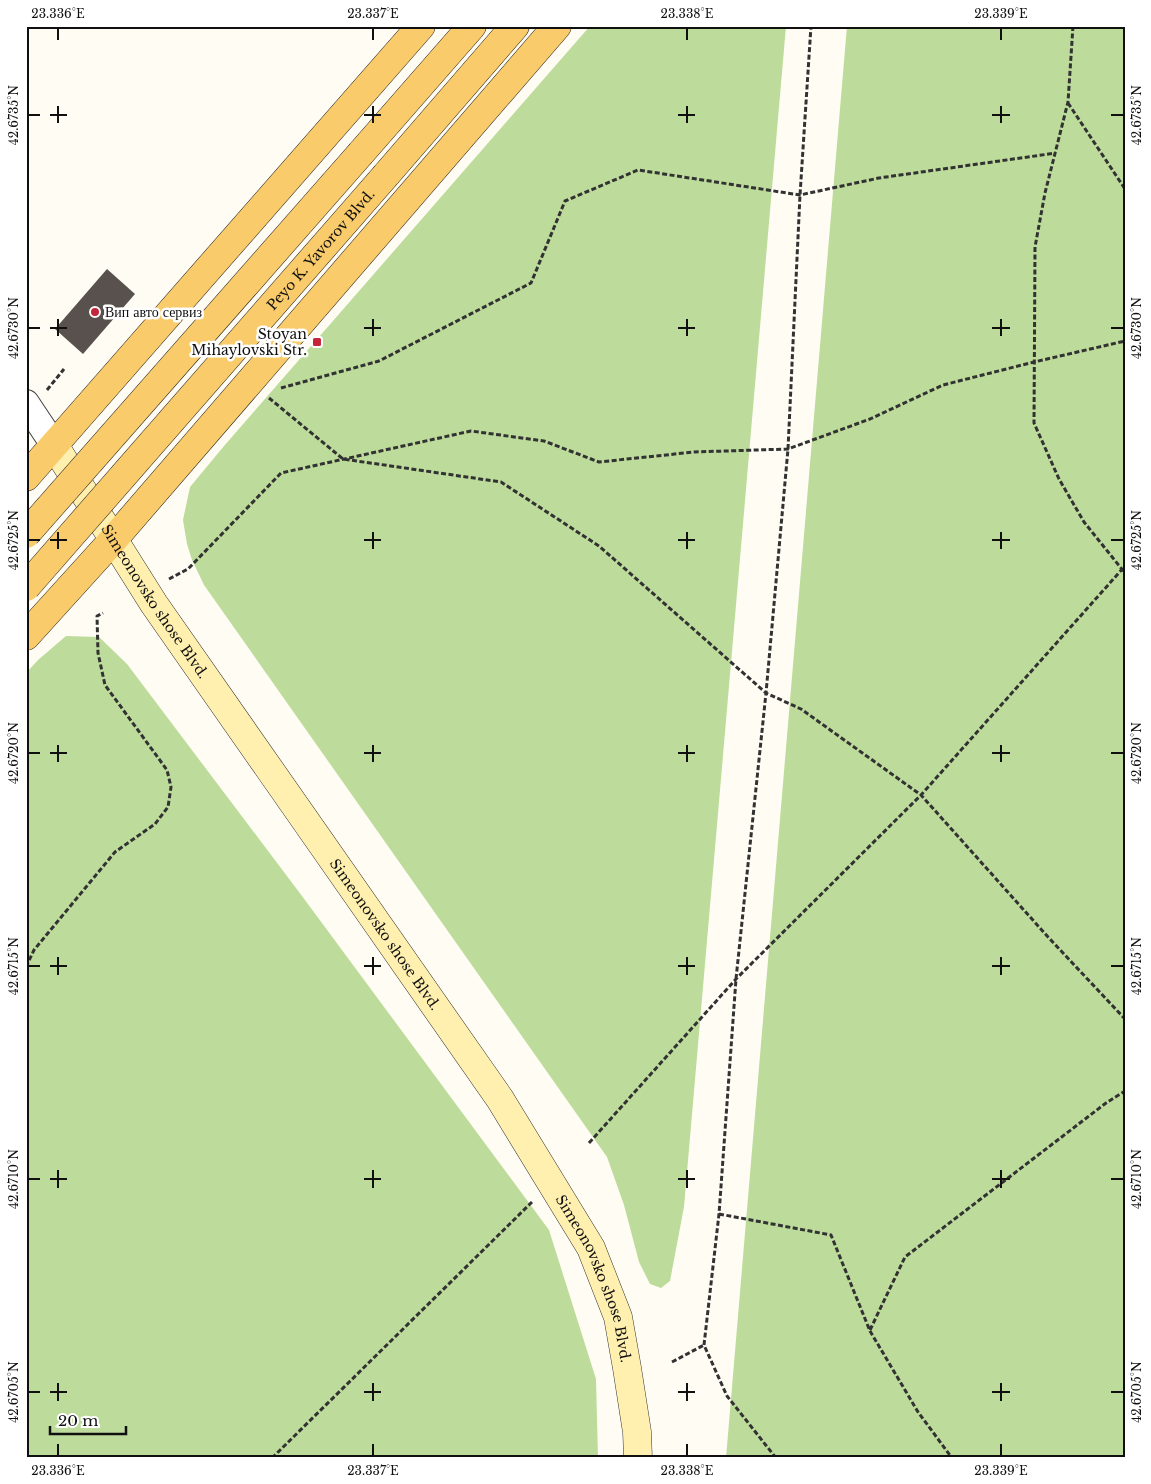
<svg xmlns="http://www.w3.org/2000/svg" width="1151" height="1484" viewBox="0 0 1151 1484" font-family="'Libre Baskerville',serif">
  <style>
    .forest { fill: #bddc9b }
    .building { fill: #59514d }
    .lines { fill: none; stroke-linecap: round; stroke-linejoin: round }
    .tertiary-casing { stroke: #434343; stroke-width: 28 }
    .secondary-casing { stroke: #323232; stroke-width: 29 }
    .primary-casing { stroke: #212121; stroke-width: 29 }
    .path { stroke: #323232; stroke-width: 3; stroke-dasharray: 5 2.5; stroke-linecap: butt }
    .tertiary { stroke: #fff; stroke-width: 26 }
    .secondary { stroke: #fff0af; stroke-width: 28 }
    .primary { stroke: #f9cb6a; stroke-width: 28 }
    .primary-bridge-casing { stroke: #212121; stroke-width: 29; stroke-linecap: butt }
    .primary-bridge { stroke: #f9cb6a; stroke-width: 28 }
    .ticks { fill: none; stroke: #101010; stroke-width: 2 }
    .poi-dot { fill: #c32639; stroke: #fff; stroke-width: 2 }
    .labels { text-anchor: middle; stroke-width: 5; stroke-linejoin: round; paint-order: stroke }
    .street-label { font-size: 14px; fill: #101010; stroke: #fff }
    .poi-label { font-size: 14px; fill: #101010; stroke: #fff; text-anchor: start }
    .neatline { fill: none; stroke: #101010; stroke-width: 2 }
    .ticks-label { font-size: 12px; text-anchor: middle; fill: #101010 }
  </style>
  <rect width="100%" height="100%" fill="#fffcf4"/>
  <path class="forest" d="M590,26H786L684,1207L670,1281L661,1288L650,1284L639,1262L624,1205L607,1157L204,585L192,560L187,544L183,520L190,487L224,446Z
    M847,26H1125V1458H726Z
    M66,636L99,637L127,664L302,896L549,1230L596,1379L598,1458H26V673L38,660Z"/>
  <path class="building" d="M107,269L135,294L83,354L55,329Z"/>
  <g class="lines">
    <g class="tertiary-casing">
      <path id="tertiary" d="M26,403L54,445"/>
    </g>
    <g class="secondary-casing">
      <g id="secondary">
        <path id="s1" d="M54,445L154,604L500,1099L591,1248L618,1317L627,1368L637,1432L638,1458"/>
      </g>
    </g>
    <g class="primary-casing">
      <path id="primary" d="M361,153L472,26
        M386,175L515,26
        M26,477L421,26
        M26,636L113,540L557,26"/>
    </g>
    <path class="path" d="M1073,26L1068,102L1045,193L1035,247L1034,423L1059,479L1084,522L1125,573
      M1068,103L1125,189
      M281,388L379,361L531,283L565,201L638,170L800,195L879,178L1056,153
      M47,390L64,369
      M269,398L343,459L501,482L599,546L766,693L801,709L921,795L1048,937L1125,1019
      M169,579L188,569L281,473L471,431L544,441L599,462L694,452L788,449L870,419L943,385L1034,362L1125,341
      M26,967L34,950L115,852L155,824L168,807L171,787L167,770L105,685L98,653L97,616L103,613
      M589,1143L736,979L921,795L1125,566
      M719,1214L831,1235L870,1331L918,1412L952,1458
      M870,1330L905,1257L1106,1103L1125,1091
      M672,1362L704,1345
      M272,1458L532,1202
      M776,1458L727,1396L704,1345L719,1214L736,979L766,693L788,449L800,195L811,26"/>
    <use href="#tertiary" class="tertiary"/>
    <use href="#secondary" class="secondary"/>
    <use href="#primary" class="primary"/>
    <g class="primary-bridge-casing">
      <g id="primary-bridge">
        <path d="M26,534L361,153"/>
        <path id="s2" d="M26,587L386,175"/>
      </g>
    </g>
    <use href="#primary-bridge" class="primary-bridge"/>
  </g>
  <path class="ticks" d="M58,28V40M373,28V40M687,28V40M1001,28V40M58,106V123M373,106V123M687,106V123M1001,106V123M28,115H40M50,115H67M364,115H381M678,115H695M992,115H1010M1111,115H1124M58,319V336M373,319V336M687,319V336M1001,319V336M28,328H40M50,328H67M364,328H381M678,328H695M992,328H1010M1111,328H1124M58,532V549M373,532V549M687,532V549M1001,532V549M28,540H40M50,540H67M364,540H381M678,540H695M992,540H1010M1111,540H1124M58,745V762M373,745V762M687,745V762M1001,745V762M28,753H40M50,753H67M364,753H381M678,753H695M992,753H1010M1111,753H1124M58,957V975M373,957V975M687,957V975M1001,957V975M28,966H40M50,966H67M364,966H381M678,966H695M992,966H1010M1111,966H1124M58,1170V1188M373,1170V1188M687,1170V1188M1001,1170V1188M28,1179H40M50,1179H67M364,1179H381M678,1179H695M992,1179H1010M1111,1179H1124M58,1383V1401M373,1383V1401M687,1383V1401M1001,1383V1401M28,1392H40M50,1392H67M364,1392H381M678,1392H695M992,1392H1010M1111,1392H1124M58,1444V1456M373,1444V1456M687,1444V1456M1001,1444V1456"/>
  <g class="poi-dot">
    <circle cx="95" cy="312" r="5"/>
    <rect x="312" y="337" width="10" height="10" rx="2.5"/>
  </g>
  <g class="labels">
    <g class="street-label">
      <text dy="5" stroke="none"><textPath href="#s2" startOffset="448">Peyo K. Yavorov Blvd.</textPath></text>
      <text dy="5" stroke="none"><textPath href="#s1" startOffset="186">Simeonovsko shose Blvd.</textPath></text>
      <text dy="5" stroke="none"><textPath href="#s1" startOffset="591">Simeonovsko shose Blvd.</textPath></text>
      <text dy="5" stroke="none"><textPath href="#s1" startOffset="996">Simeonovsko shose Blvd.</textPath></text>
    </g>
    <g class="poi-label">
      <text x="105" y="317">Вип авто сервиз</text>
      <text x="307" y="339" text-anchor="end">Stoyan<tspan x="307" dy="16">Mihaylovski Str.</tspan></text>
    </g>
  </g>
  <rect width="1151" height="1484" fill="none" stroke="#ffffff" stroke-width="55"/>
  <path d="M50 1426v8h76v-8" fill="none" stroke="#101010" stroke-width="2.5"/>
  <text x="58" y="1426" font-size="15" fill="#101010" stroke="#ffffff" stroke-width="4" paint-order="stroke">20 m</text>
  <rect x="28" y="28" width="1096" height="1428" class="neatline"/>
  <g class="ticks-label">
    <text x="58" y="18">23.336°E</text>
    <text x="373" y="18">23.337°E</text>
    <text x="687" y="18">23.338°E</text>
    <text x="1001" y="18">23.339°E</text>
    <text transform="translate(14 115) rotate(-90)" y="4">42.6735°N</text>
    <text transform="translate(1137 115) rotate(-90)" y="4">42.6735°N</text>
    <text transform="translate(14 328) rotate(-90)" y="4">42.6730°N</text>
    <text transform="translate(1137 328) rotate(-90)" y="4">42.6730°N</text>
    <text transform="translate(14 540) rotate(-90)" y="4">42.6725°N</text>
    <text transform="translate(1137 540) rotate(-90)" y="4">42.6725°N</text>
    <text transform="translate(14 753) rotate(-90)" y="4">42.6720°N</text>
    <text transform="translate(1137 753) rotate(-90)" y="4">42.6720°N</text>
    <text transform="translate(14 966) rotate(-90)" y="4">42.6715°N</text>
    <text transform="translate(1137 966) rotate(-90)" y="4">42.6715°N</text>
    <text transform="translate(14 1179) rotate(-90)" y="4">42.6710°N</text>
    <text transform="translate(1137 1179) rotate(-90)" y="4">42.6710°N</text>
    <text transform="translate(14 1392) rotate(-90)" y="4">42.6705°N</text>
    <text transform="translate(1137 1392) rotate(-90)" y="4">42.6705°N</text>
    <text x="58" y="1475">23.336°E</text>
    <text x="373" y="1475">23.337°E</text>
    <text x="687" y="1475">23.338°E</text>
    <text x="1001" y="1475">23.339°E</text>
  </g>
</svg>
